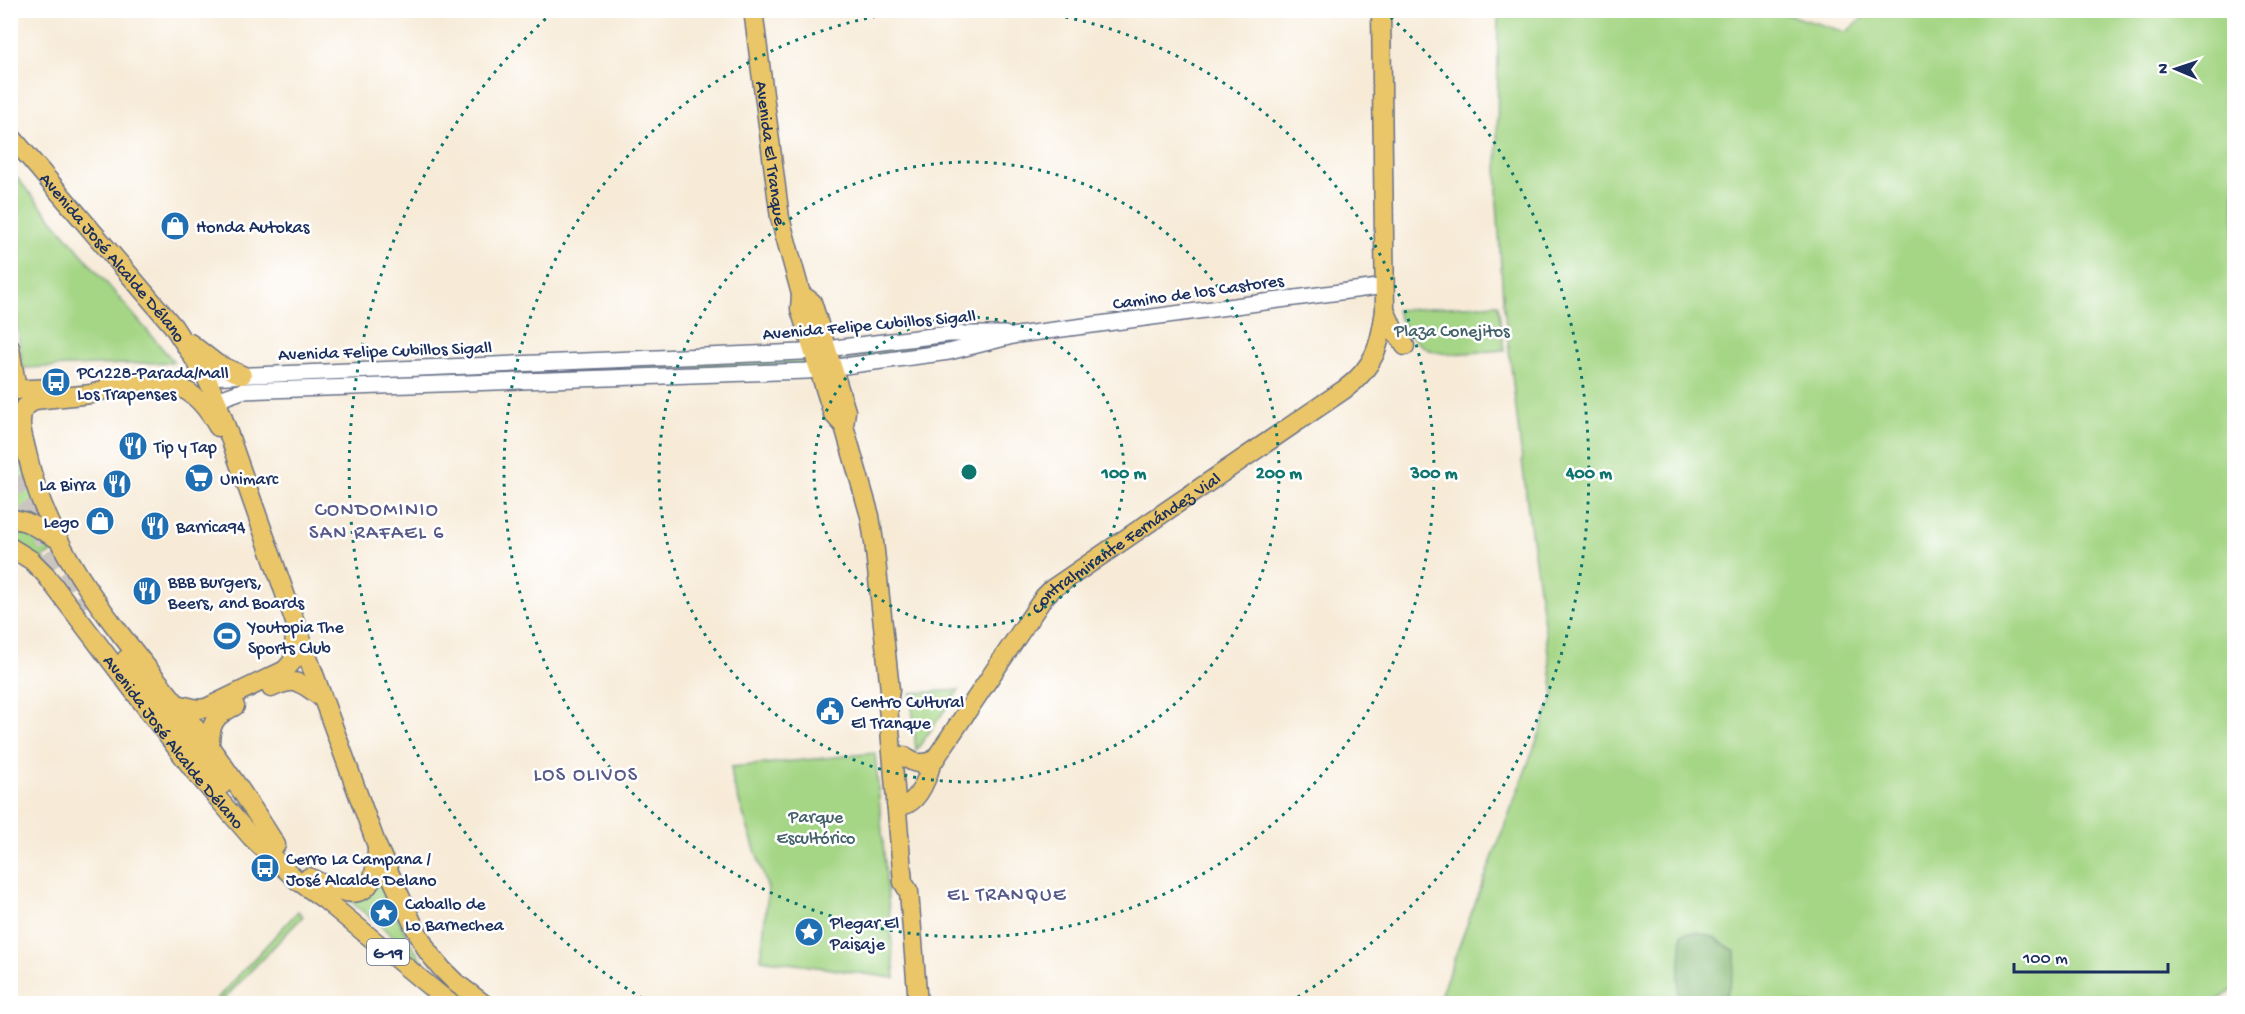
<svg xmlns="http://www.w3.org/2000/svg" width="2245" height="1014" viewBox="0 0 2245 1014" font-family="'Gochi Hand',sans-serif">
  <style>
    .green { fill: #a5d685; stroke: #608272; stroke-width: 1.5 }
    .forest { fill: #84b772; stroke: #507368; stroke-width: 1.5 }
    .lines { fill: none; stroke-linecap: round; stroke-linejoin: round }
    .major-tunnel { stroke: #cbc5c0; stroke-width: 18; stroke-dasharray: 18 9; stroke-linecap: butt }
    .minor-casing { stroke: #687189; stroke-width: 18 }
    .major-casing { stroke: #687189; stroke-width: 21 }
    .minor { stroke: #fff; stroke-width: 15 }
    .major { stroke: #ebc669; stroke-width: 18 }
    .ring { fill: none; stroke: #0f766e; stroke-width: 3; stroke-dasharray: 3 6 }
    .labels { text-anchor: middle; stroke-width: 5; stroke-linejoin: round; paint-order: stroke }
    .shield { fill: #fff; stroke: #5f6d8e; stroke-width: 1.5 }
    .shield-label { font-size: 16px; font-weight: bold; fill: #1b2f5e }
    .street-label { font-size: 18px; fill: #1b2f5e; stroke: #fff }
    .poi-label { font-size: 18px; fill: #1b2f5e; stroke: #fff; text-anchor: start }
    .park-label { font-size: 18px; fill: #44616a; stroke: #fff }
    .neighbourhood-label { font-size: 20px; letter-spacing: 1.5px; fill: #585b89; stroke: #fff }
    .centre { fill: #0f766e; stroke: #fff; stroke-width: 3 }
    .ring-label { font-size: 18px; text-anchor: middle; font-weight: bold; fill: #0f766e; stroke: #fff; stroke-width: 5; stroke-linejoin: round; paint-order: stroke }
  </style>
  <rect width="100%" height="100%" fill="#fff"/>
  <filter id="ink" filterUnits="userSpaceOnUse"><feTurbulence type="fractalNoise" baseFrequency=".0167" numOctaves="2"/><feDisplacementMap in="SourceGraphic" scale="12" xChannelSelector="R" yChannelSelector="G"/><feConvolveMatrix kernelMatrix="1 2 1 2 8 2 1 2 1" color-interpolation-filters="sRGB"/></filter>
  <filter id="wash" filterUnits="userSpaceOnUse"><feTurbulence type="fractalNoise" baseFrequency=".008" numOctaves="4" result="noise"/><feDisplacementMap in="SourceGraphic" scale="24" xChannelSelector="R" yChannelSelector="G"/><feGaussianBlur stdDeviation="1.35" result="paint"/><feColorMatrix in="noise" values="0 0 0 0 0 0 0 0 0 0 0 0 0 0 0 0 0 1.4 0 .05"/><feComposite in="paint" operator="in"/></filter>
  <g filter="url(#wash)">
    <rect width="100%" height="100%" fill="#f7ebd8"/>
    <path class="green" d="M359,11H439L419,19Z
      M1498,11H1775L1846,32L1871,11H2234V989L2212,1004H1437L1554,695L1528,510L1503,299L1497,201Z
      M11,171L174,362L23,368L11,284Z
      M1498,304L1504,350C1453,353 1419,367 1396,310Z
      M957,339L980,341L837,361V355Z
      M801,358L803,365L228,387L227,385Z
      M10,397H23L46,525L11,514Z
      M11,522L48,540L57,551L43,557L51,572L11,539Z
      M959,690L916,751L911,693Z
      M875,753L895,978L761,959L768,889L733,783L731,767Z
      M381,876C393,903 402,932 419,956C432,975 453,989 471,1003C455,1003 406,948 391,935C377,922 362,911 348,900Z
      M298,911L303,916L220,1003H213Z"/>
    <path class="forest" d="M1696,932L1713,937L1735,951C1736,970 1730,986 1723,1003H1686L1678,992L1682,934Z"/>
  </g>
  <g filter="url(#ink)">
    <g class="lines">
      <path class="major-tunnel" d="M10,450C21,510 52,558 86,607"/>
      <g class="minor-casing">
        <path id="minor" d="M206,377L801,352L949,334H1005
          M218,404L225,397L242,391L807,371L949,352L1017,335L1385,286"/>
      </g>
      <g class="major-casing">
        <g id="major">
          <path id="s1" d="M753,10L780,218L801,294L800,309L833,414L844,426"/>
          <path id="s2" d="M10,135L173,326L206,377L218,404L296,625L377,846L413,924L428,952L442,969L456,983L484,1004"/>
          <path d="M801,294L812,302L846,411L844,426L870,516L874,542L890,690L888,706L903,882L909,892L918,1004"/>
          <path d="M1385,310L1393,328L1405,346"/>
          <path d="M190,343L217,364L242,375"/>
          <path d="M10,347L17,390"/>
          <path d="M119,385L91,394L35,400L24,408C17,422 24,439 27,453C51,569 141,654 210,747C233,778 255,811 276,845"/>
          <path d="M108,386C162,383 188,373 218,427"/>
          <path d="M10,390L51,388"/>
          <path d="M10,518L26,522L58,539"/>
          <path id="s3" d="M10,547L31,560L45,574L195,772L252,838L298,881L325,900L451,1004"/>
          <path d="M126,659L222,785"/>
          <path d="M271,688C297,676 301,683 322,698"/>
          <path d="M177,704L197,709L206,708L285,670L293,661L295,633"/>
          <path d="M210,746C210,723 214,716 235,706"/>
          <path d="M904,756C915,765 920,764 934,761"/>
          <path id="s4" d="M896,805C900,805 903,805 907,804C919,799 928,777 931,765L1044,597L1052,589L1345,389C1375,367 1380,345 1385,310L1381,10"/>
          <path d="M309,877C349,898 376,906 377,848"/>
        </g>
      </g>
      <use href="#minor" class="minor"/>
      <use href="#major" class="major"/>
    </g>
  </g>
  <g class="ring">
    <circle cx="969" cy="472" r="155"/>
    <circle cx="969" cy="472" r="310"/>
    <path d="M1030 11A465 465 0 1 1 908 11"/>
    <path d="M650 1003A620 620 0 0 1 554 11M1384 11A620 620 0 0 1 1288 1003"/>
  </g>
  <defs>
    <g id="shop-disc" transform="scale(1.5)"><circle r="9.5" fill="#1f6fb2" stroke="#fff"/><path d="M-5-2.5h2.3a2.7 3.5 0 0 1 5.4 0H5L5.5 6h-11ZM-1.5-2.5h3a1.5 2.3 0 0 0-3 0Z" fill="#fff"/></g>
    <g id="bus-disc" transform="scale(1.5)"><circle r="9.5" fill="#1f6fb2" stroke="#fff"/><path d="M-5-6H5V4H4V6H2V4H-2V6H-4V4H-5ZM-3.5-4V0h7V-4ZM-3.5 1.2v1.5H-2V1.2ZM2 1.2v1.5H3.5V1.2Z" fill="#fff"/></g>
    <g id="restaurant-disc" transform="scale(1.5)"><circle r="9.5" fill="#1f6fb2" stroke="#fff"/><path d="M-5-6h1v4h1v-4h1v4h1v-4h1v5L-1.5 .5V6h-2V.5L-5-1ZM5-6V6H3V1.5H1.5Q1.5-4 5-6Z" fill="#fff"/></g>
    <g id="supermarket-disc" transform="scale(1.5)"><circle r="9.5" fill="#1f6fb2" stroke="#fff"/><path d="M-6-5.5h2.5l.6 2H6L4.5 2H-2.5L-4.4-4H-6ZM-1.5 3.2a1.3 1.3 0 1 0 .1 0ZM3 3.2a1.3 1.3 0 1 0 .1 0Z" fill="#fff"/></g>
    <g id="stadium-disc" transform="scale(1.5)"><circle r="9.5" fill="#1f6fb2" stroke="#fff"/><path d="M0-5a6.5 5 0 1 0 0 10a6.5 5 0 1 0 0-10ZM-3.5-1.8h7v3.6h-7Z" fill="#fff"/></g>
    <g id="civic-disc" transform="scale(1.5)"><circle r="9.5" fill="#1f6fb2" stroke="#fff"/><path d="M-.6-6.5H3V-4.5H.6V-3L4-1V1h2V6H-6V1h2V-1L-.6-3ZM-1.2 2.5V6h2.4V2.5Z" fill="#fff"/></g>
    <g id="sight-disc" transform="scale(1.5)"><circle r="9.5" fill="#1f6fb2" stroke="#fff"/><path d="M0-6L1.8-2.2L6-1.7L2.9 1.2L3.7 5.4L0 3.3L-3.7 5.4L-2.9 1.2L-6-1.7L-1.8-2.2Z" fill="#fff"/></g>
  </defs>
  <g fill-rule="evenodd">
    <use href="#shop-disc" x="175" y="226"/>
    <use href="#bus-disc" x="56" y="382"/>
    <use href="#restaurant-disc" x="133" y="446"/>
    <use href="#supermarket-disc" x="199" y="478"/>
    <use href="#restaurant-disc" x="117" y="484"/>
    <use href="#shop-disc" x="100" y="521"/>
    <use href="#restaurant-disc" x="155" y="526"/>
    <use href="#restaurant-disc" x="147" y="591"/>
    <use href="#stadium-disc" x="227" y="636"/>
    <use href="#civic-disc" x="830" y="711"/>
    <use href="#bus-disc" x="265" y="868"/>
    <use href="#sight-disc" x="384" y="913"/>
    <use href="#sight-disc" x="809" y="932"/>
  </g>
  <g class="labels">
    <rect class="shield" x="367" y="939" width="42" height="26" rx="4.5"/>
    <g class="shield-label">
      <text x="388" y="958">G-19</text>
    </g>
    <g class="street-label">
      <text dy="6" stroke="none"><textPath href="#s1" startOffset="144">Avenida El Tranque</textPath></text>
      <text dy="6" stroke="none"><textPath href="#s2" startOffset="160">Avenida José Alcalde Délano</textPath></text>
      <text transform="translate(1198 291) rotate(-8)" y="6">Camino de los Castores</text>
      <text transform="translate(869 324) rotate(-5)" y="6">Avenida Felipe Cubillos Sigall</text>
      <text transform="translate(385 350) rotate(-2)" y="6">Avenida Felipe Cubillos Sigall</text>
      <text dy="6" stroke="none"><textPath href="#s4" startOffset="358">Contralmirante Fernández Vial</textPath></text>
      <text dy="6" stroke="none"><textPath href="#s3" startOffset="256">Avenida José Alcalde Délano</textPath></text>
    </g>
    <g class="poi-label">
      <text x="196" y="232">Honda Autokas</text>
      <text x="77" y="378">PC1228-Parada/Mall<tspan x="77" dy="21">Los Trapenses</tspan></text>
      <text x="154" y="452">Tip y Tap</text>
      <text x="220" y="484">Unimarc</text>
      <text x="96" y="490" text-anchor="end">La Birra</text>
      <text x="79" y="527" text-anchor="end">Lego</text>
      <text x="176" y="532">Barrica94</text>
      <text x="168" y="587">BBB Burgers,<tspan x="168" dy="21">Beers, and Boards</tspan></text>
      <text x="248" y="632">Youtopia The<tspan x="248" dy="21">Sports Club</tspan></text>
      <text x="851" y="707">Centro Cultural<tspan x="851" dy="21">El Tranque</tspan></text>
      <text x="286" y="864">Cerro La Campana /<tspan x="286" dy="21">José Alcalde Delano</tspan></text>
      <text x="405" y="909">Caballo de<tspan x="405" dy="21">Lo Barnechea</tspan></text>
      <text x="830" y="928">Plegar El<tspan x="830" dy="21">Paisaje</tspan></text>
    </g>
    <g class="park-label">
      <text x="1452" y="336">Plaza Conejitos</text>
      <text x="816" y="822">Parque<tspan x="816" dy="21">Escultórico</tspan></text>
    </g>
    <g class="neighbourhood-label">
      <text x="377" y="515">CONDOMINIO<tspan x="377" dy="23">SAN RAFAEL 6</tspan></text>
      <text x="586" y="780">LOS OLIVOS</text>
      <text x="1007" y="900">EL TRANQUE</text>
    </g>
  </g>
  <circle cx="969" cy="472" r="9" class="centre"/>
  <g class="ring-label">
    <text x="1124" y="478">100 m</text>
    <text x="1279" y="478">200 m</text>
    <text x="1434" y="478">300 m</text>
    <text x="1589" y="478">400 m</text>
  </g>
  <rect width="2245" height="1014" fill="none" stroke="#fff" stroke-width="36"/>
  <g transform="translate(2176 69) rotate(272)" stroke="#ffffff" stroke-width="4.5" paint-order="stroke">
  <path d="M0-4.5L10 22L0 15L-10 22Z" fill="#1b2f5e"/>
  <text y="-9" font-size="16" font-weight="bold" text-anchor="middle" fill="#1b2f5e">N</text>
  </g>
  <path d="M2014 963v9h154v-9" fill="none" stroke="#1b2f5e" stroke-width="3"/>
  <text x="2023" y="963" font-size="18" fill="#1b2f5e" stroke="#ffffff" stroke-width="4.5" paint-order="stroke">100 m</text>
</svg>
